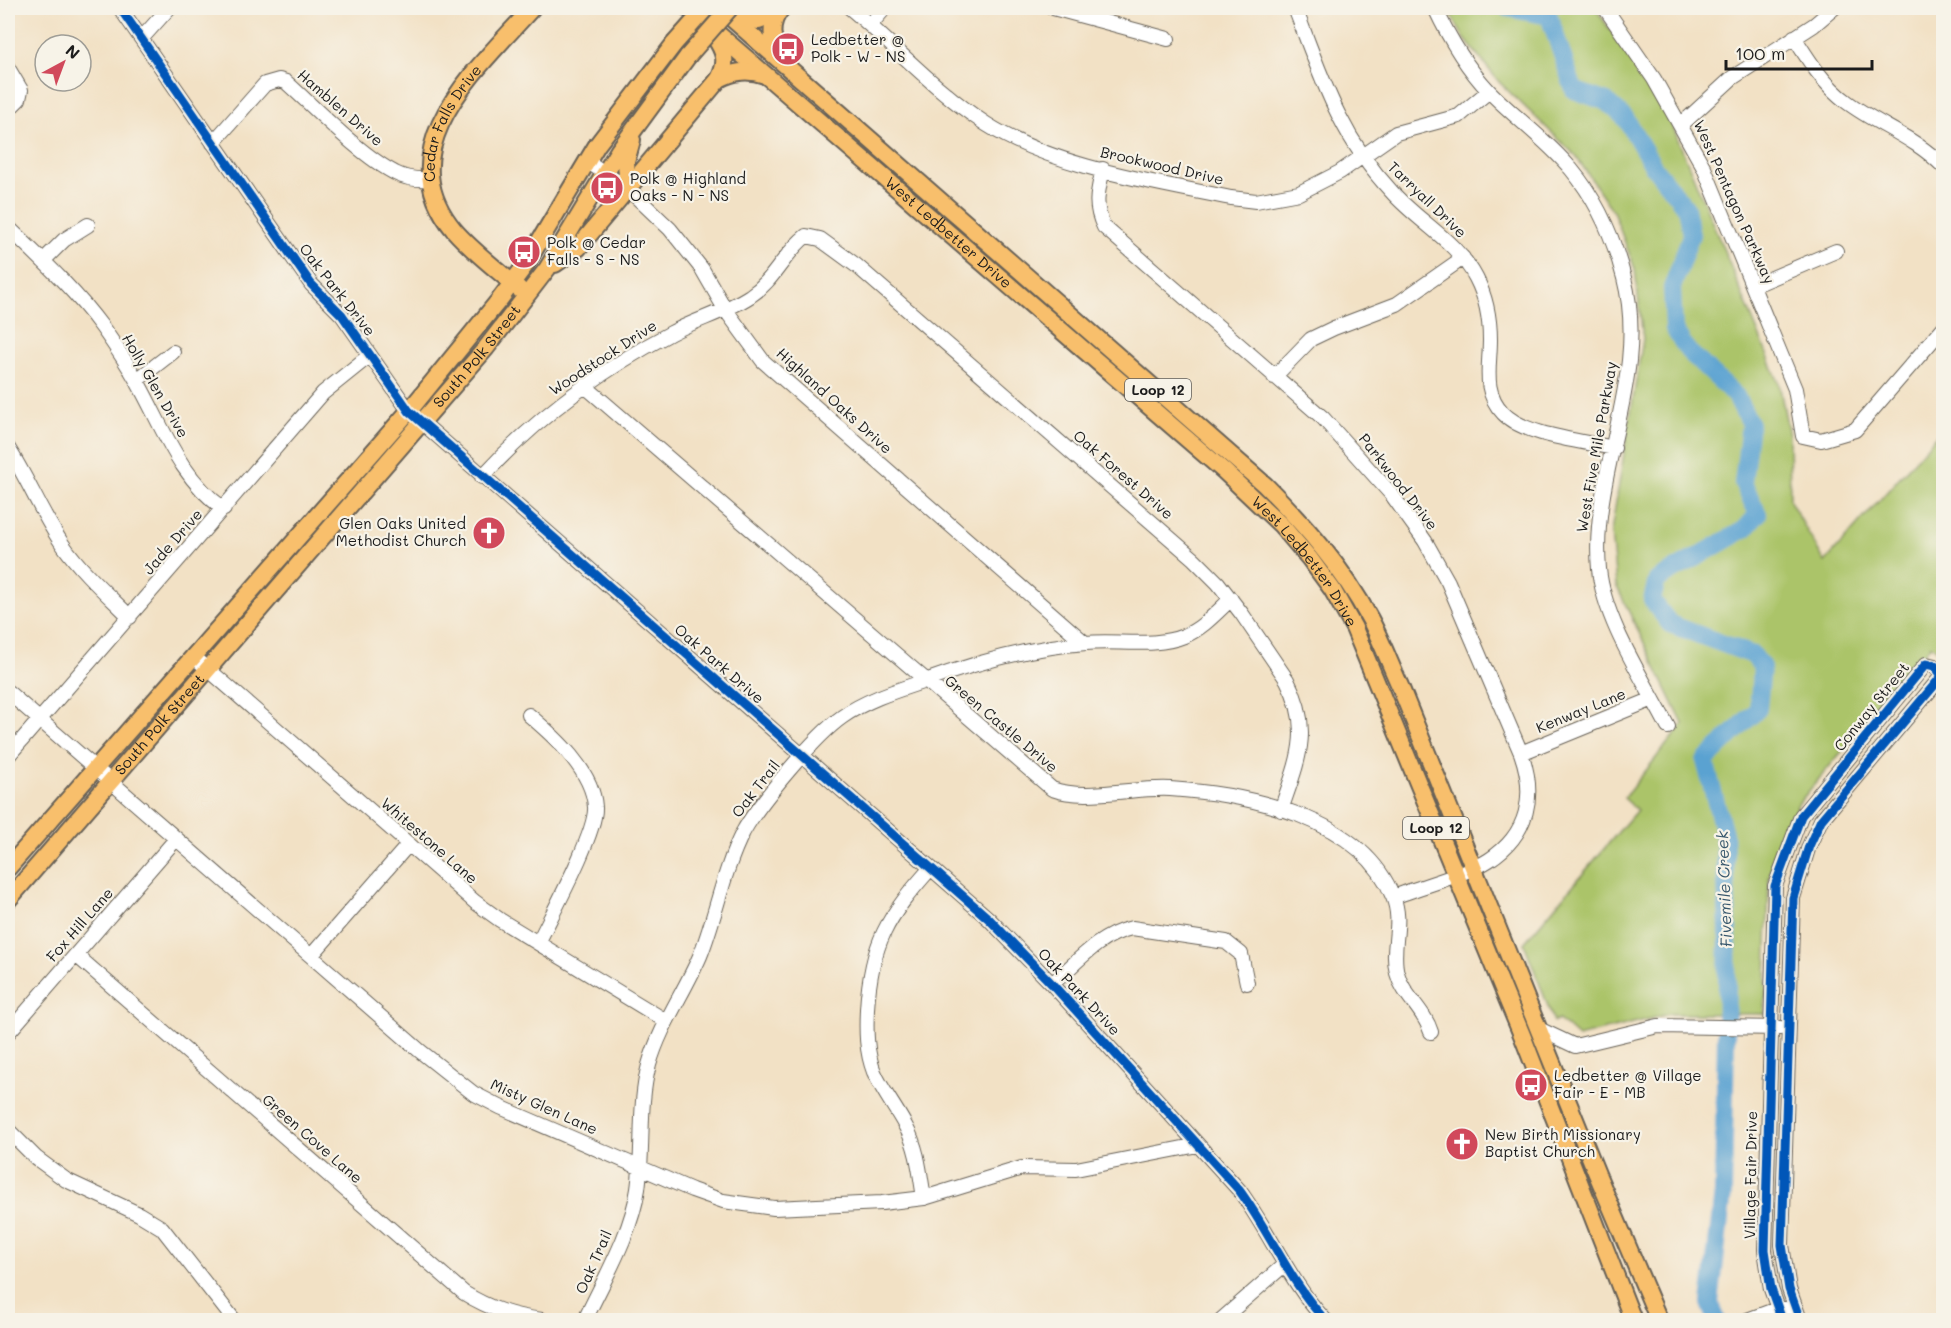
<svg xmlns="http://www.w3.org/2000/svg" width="1951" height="1328" viewBox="0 0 1951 1328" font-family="Mali,sans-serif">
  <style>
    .green { fill: #abc469; stroke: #647042; stroke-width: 1.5 }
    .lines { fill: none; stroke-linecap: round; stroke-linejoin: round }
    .river { stroke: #5aa2d1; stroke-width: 18 }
    .minor-casing { stroke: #676157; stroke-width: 16 }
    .major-casing { stroke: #676157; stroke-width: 20 }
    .minor { stroke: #fff; stroke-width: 14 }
    .major { stroke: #f8bf6c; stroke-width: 16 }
    .major-bridge-casing { stroke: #676157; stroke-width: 20; stroke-linecap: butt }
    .major-bridge { stroke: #f8bf6c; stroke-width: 16 }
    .cycleway-casing { stroke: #f7f3e8; stroke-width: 13 }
    .cycleway { stroke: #0057b8; stroke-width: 9 }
    .labels { text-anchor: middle; stroke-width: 4.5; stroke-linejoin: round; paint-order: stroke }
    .shield { fill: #f7f3e8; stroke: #5e5c59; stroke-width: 1.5 }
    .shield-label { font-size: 14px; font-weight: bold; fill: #1c1c1c }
    .poi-label { font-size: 15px; fill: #1c1c1c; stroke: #f7f3e8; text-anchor: start }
    .street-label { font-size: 15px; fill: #1c1c1c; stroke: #f7f3e8 }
    .water-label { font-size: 16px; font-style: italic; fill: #38586d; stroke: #f7f3e8 }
  </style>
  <rect width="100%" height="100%" fill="#f7f3e8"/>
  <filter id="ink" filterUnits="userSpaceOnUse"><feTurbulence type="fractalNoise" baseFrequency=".0167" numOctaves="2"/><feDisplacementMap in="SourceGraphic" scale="12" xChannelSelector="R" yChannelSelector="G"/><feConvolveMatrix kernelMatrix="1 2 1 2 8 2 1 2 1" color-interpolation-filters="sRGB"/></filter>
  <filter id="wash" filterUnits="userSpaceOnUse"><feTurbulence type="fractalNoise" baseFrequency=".008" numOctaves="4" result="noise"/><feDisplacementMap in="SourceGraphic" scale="24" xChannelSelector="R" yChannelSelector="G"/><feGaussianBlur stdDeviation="1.35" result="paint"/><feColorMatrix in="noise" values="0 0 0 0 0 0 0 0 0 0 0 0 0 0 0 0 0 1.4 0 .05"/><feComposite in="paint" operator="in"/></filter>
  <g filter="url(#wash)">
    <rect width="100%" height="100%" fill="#f2e1c5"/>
    <path class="green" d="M1447,8H1595L1665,108L1779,383L1789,435L1790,501L1825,562L1943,428V655L1931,645L1798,804L1776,847L1769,878L1765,1014H1669L1578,1037L1559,1020L1554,1022L1524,943L1637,810L1624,798L1683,724L1616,585L1611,532L1643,339L1635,269L1613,211L1575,155L1499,82L1464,38Z"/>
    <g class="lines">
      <path class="river" d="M1507,8L1549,16L1574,90L1607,102L1626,119L1653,166L1686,208L1691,235L1672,288L1674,329L1688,351L1736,396L1750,424L1743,483L1758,514L1745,529L1657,580L1652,600L1670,624L1753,655L1762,667L1758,709L1705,761L1724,833L1728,930L1723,1193L1710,1303L1717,1320"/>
    </g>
  </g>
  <g filter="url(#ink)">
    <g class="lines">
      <g class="minor-casing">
        <path id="minor" d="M120,8L311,284L342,315L409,411L989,919L1052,984L1239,1190C1270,1232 1289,1281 1325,1320
          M850,8C894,45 938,93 986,124C1053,167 1153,182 1231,198L1256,201L1299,193L1340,172L1396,133L1459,116L1489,91
          M1053,8L1168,39
          M1295,8C1321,76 1340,137 1391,191C1418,222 1457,241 1476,278C1486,297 1490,320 1490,340C1490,367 1482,391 1503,413C1524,436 1584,441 1614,448
          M1435,8C1449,38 1465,66 1489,91C1515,118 1547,140 1571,169C1597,200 1614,239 1624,278C1650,377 1590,471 1599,569C1604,621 1644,680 1668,727
          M1605,8L1654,79L1704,168L1795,389L1803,436L1821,440L1855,430L1944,327
          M870,25L885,8
          M1794,37C1809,61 1824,85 1847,102C1879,126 1915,137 1944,167
          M142,38L169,8
          M8,68L21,90L19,99L8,110
          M1682,124L1732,78L1814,25L1834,8
          M213,143L265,84L279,80L286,82C315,108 361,156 395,173C406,179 418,180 431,179
          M587,161L628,189L670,229L702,269L725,309L763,361L1085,643
          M1103,169C1098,191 1093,205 1104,227L1323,418L1392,495L1425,541L1448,582L1521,753C1536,795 1529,834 1489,860C1466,875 1421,886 1394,897
          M8,227C41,259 75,290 102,327C114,344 127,363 137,381C163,427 179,477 224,509
          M43,261L64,240L88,225
          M1753,286L1836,251
          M1274,377L1311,339L1334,328L1397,304L1463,258
          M137,380L173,352
          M586,387L1052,789C1085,801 1134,787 1170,789C1247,794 1362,817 1393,897C1404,923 1390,948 1397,973C1403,996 1424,1009 1431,1032
          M8,448C28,479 42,515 63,545C82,572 107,594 130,617
          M482,477C536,418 601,370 671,333C697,319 726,312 750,296C774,281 784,253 806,236L820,239L857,266L1194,559L1218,583L1242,614L1287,680C1313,730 1298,760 1281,810
          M193,656L475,902L500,920L666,1021
          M8,692L420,1051L473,1093L500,1107L692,1190L723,1201L774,1208L882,1203L924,1198L1022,1168L1076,1169L1198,1145
          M529,715C555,737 593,771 595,807C597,832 551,916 538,943
          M1521,753L1653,699
          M8,756L323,393L369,356
          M76,955L464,1293C490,1309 512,1316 542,1320
          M311,956L408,845
          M1052,984C1077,962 1099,935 1132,928L1226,942L1241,954L1247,983
          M1539,1029L1575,1046L1658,1026L1780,1028
          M8,1033L176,839
          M8,1130L36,1158L66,1180L139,1214L162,1228L234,1320
          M924,1198C920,1174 918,1149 906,1127C896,1108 883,1092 874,1072C866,1051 866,1031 867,1009C871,943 887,917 931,868
          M585,1320C604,1279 631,1235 638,1189C644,1147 638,1106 649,1065C660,1026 684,993 700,956C716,916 723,871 743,832C759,803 815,736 842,717C866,700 895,691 922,682C974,663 1030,647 1086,643C1117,640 1155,648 1184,636C1202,629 1217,612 1231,599
          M1221,1320L1284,1265
          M1747,1320L1777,1309H1785
          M1782,1320L1771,1289L1765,1250L1775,886L1801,816L1926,664L1935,666L1942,676L1821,820L1809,846L1793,898L1782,1245L1789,1289L1800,1320"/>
      </g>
      <g class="major-casing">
        <g id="major">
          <path id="s1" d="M688,8L1224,471L1281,525L1310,559L1332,589L1354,628L1522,1035L1633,1320"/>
          <path d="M720,8L1265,485C1305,525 1343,568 1370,619C1381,640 1390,664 1400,686L1597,1174L1659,1320"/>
          <path d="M732,17L759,21L777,13"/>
          <path d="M781,59C772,41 767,24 782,8"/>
          <path d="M719,79C734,71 748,69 765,75"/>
          <path d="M628,189L626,162L632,140"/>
          <path d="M555,264L578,248L719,79C728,62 725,52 714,36"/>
          <path id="s2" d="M519,289C498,270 473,252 454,230C385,147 480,67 532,8"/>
          <path d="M8,868L409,411L500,299L524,267L597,145L674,44"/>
          <path id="s3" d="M8,900L486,348L547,269L619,150L688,56"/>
        </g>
      </g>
      <use href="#minor" class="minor"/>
      <use href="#major" class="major"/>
      <g class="major-bridge-casing">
        <path id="major-bridge" d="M674,44L706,8
          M688,56L730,8"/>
      </g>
      <use href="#major-bridge" class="major-bridge"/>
      <g class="cycleway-casing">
        <path id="cycleway" d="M120,8L311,284L342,315L409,411L989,919L1052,984L1239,1190C1270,1232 1289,1281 1325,1320
          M1782,1320L1771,1289L1765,1250L1775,886L1801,816L1926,664L1935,666L1942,676L1821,820L1809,846L1793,898L1782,1245L1789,1289L1800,1320"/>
      </g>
      <use href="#cycleway" class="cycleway"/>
    </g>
  </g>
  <defs>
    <g id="bus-disc" transform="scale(1.725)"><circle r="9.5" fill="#d1495b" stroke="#f7f3e8"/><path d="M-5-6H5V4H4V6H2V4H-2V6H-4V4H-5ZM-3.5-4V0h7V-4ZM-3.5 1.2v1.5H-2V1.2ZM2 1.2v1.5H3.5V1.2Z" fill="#fff"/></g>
    <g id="church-disc" transform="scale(1.725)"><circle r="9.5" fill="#d1495b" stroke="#f7f3e8"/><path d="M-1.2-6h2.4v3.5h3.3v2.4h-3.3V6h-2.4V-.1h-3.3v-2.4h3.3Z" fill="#fff"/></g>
  </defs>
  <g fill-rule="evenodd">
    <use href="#bus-disc" x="788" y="49"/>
    <use href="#bus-disc" x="607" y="188"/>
    <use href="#bus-disc" x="524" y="252"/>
    <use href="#church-disc" x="489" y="533"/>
    <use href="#bus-disc" x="1531" y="1085"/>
    <use href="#church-disc" x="1462" y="1144"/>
  </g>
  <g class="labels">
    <g class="shield">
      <rect x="1125" y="379" width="66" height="22" rx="4.5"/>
      <rect x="1403" y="817" width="66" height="22" rx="4.5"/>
    </g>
    <g class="shield-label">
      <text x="1158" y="395">Loop 12</text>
      <text x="1436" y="833">Loop 12</text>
    </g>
    <g class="poi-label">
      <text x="811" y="45">Ledbetter @<tspan x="811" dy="17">Polk - W - NS</tspan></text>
      <text x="630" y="184">Polk @ Highland<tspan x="630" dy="17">Oaks - N - NS</tspan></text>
      <text x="547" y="248">Polk @ Cedar<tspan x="547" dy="17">Falls - S - NS</tspan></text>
      <text x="466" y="529" text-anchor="end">Glen Oaks United<tspan x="466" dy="17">Methodist Church</tspan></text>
      <text x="1554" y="1081">Ledbetter @ Village<tspan x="1554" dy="17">Fair - E - MB</tspan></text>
      <text x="1485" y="1140">New Birth Missionary<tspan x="1485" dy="17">Baptist Church</tspan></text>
    </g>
    <g class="street-label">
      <text transform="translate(340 108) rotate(41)" y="5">Hamblen Drive</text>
      <text dy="5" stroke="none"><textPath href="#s2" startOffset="206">Cedar Falls Drive</textPath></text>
      <text transform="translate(1162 166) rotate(13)" y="5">Brookwood Drive</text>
      <text transform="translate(1427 200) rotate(44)" y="5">Tarryall Drive</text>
      <text transform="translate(1734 202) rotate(66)" y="5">West Pentagon Parkway</text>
      <text dy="5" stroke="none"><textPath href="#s1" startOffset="344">West Ledbetter Drive</textPath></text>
      <text transform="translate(337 290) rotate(52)" y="5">Oak Park Drive</text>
      <text dy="5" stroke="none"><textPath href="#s3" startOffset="718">South Polk Street</textPath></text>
      <text transform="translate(603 358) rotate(-33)" y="5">Woodstock Drive</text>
      <text transform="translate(155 386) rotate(60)" y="5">Holly Glen Drive</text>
      <text transform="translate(834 401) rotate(42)" y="5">Highland Oaks Drive</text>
      <text transform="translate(1597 447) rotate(-80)" y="5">West Five Mile Parkway</text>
      <text transform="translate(1123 475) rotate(41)" y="5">Oak Forest Drive</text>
      <text transform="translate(1398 482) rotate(52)" y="5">Parkwood Drive</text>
      <text transform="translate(173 542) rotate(-49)" y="5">Jade Drive</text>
      <text dy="5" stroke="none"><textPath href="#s1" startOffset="830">West Ledbetter Drive</textPath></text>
      <text transform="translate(719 664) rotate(41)" y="5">Oak Park Drive</text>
      <text transform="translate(1872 707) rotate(-51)" y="5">Conway Street</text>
      <text transform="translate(1581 711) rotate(-22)" y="5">Kenway Lane</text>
      <text dy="5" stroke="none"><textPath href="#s3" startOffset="232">South Polk Street</textPath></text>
      <text transform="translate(1001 724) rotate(40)" y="5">Green Castle Drive</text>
      <text transform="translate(756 789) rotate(-52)" y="5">Oak Trail</text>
      <text transform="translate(429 841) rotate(41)" y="5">Whitestone Lane</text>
      <text transform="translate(80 925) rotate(-49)" y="5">Fox Hill Lane</text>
      <text transform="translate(1079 992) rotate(47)" y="5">Oak Park Drive</text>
      <text transform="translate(544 1107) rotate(24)" y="5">Misty Glen Lane</text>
      <text transform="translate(312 1139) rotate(41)" y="5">Green Cove Lane</text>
      <text transform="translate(1751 1175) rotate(-89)" y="5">Village Fair Drive</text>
      <text transform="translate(594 1262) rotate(-66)" y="5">Oak Trail</text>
    </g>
    <g class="water-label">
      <text transform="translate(1724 889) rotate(-92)" y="6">Fivemile Creek</text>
    </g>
  </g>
  <rect width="1951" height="1328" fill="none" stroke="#f7f3e8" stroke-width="30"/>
  <g transform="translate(63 63) rotate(41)"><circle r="28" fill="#f7f3e8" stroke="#9f9d96" stroke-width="1.5"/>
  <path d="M0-4.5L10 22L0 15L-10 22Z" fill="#d1495b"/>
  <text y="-9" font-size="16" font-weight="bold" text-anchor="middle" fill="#1c1c1c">N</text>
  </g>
  <path d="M1726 60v9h146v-9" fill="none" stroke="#1c1c1c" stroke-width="3"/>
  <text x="1735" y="60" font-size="18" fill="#1c1c1c" stroke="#f7f3e8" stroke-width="4.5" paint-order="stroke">100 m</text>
</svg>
